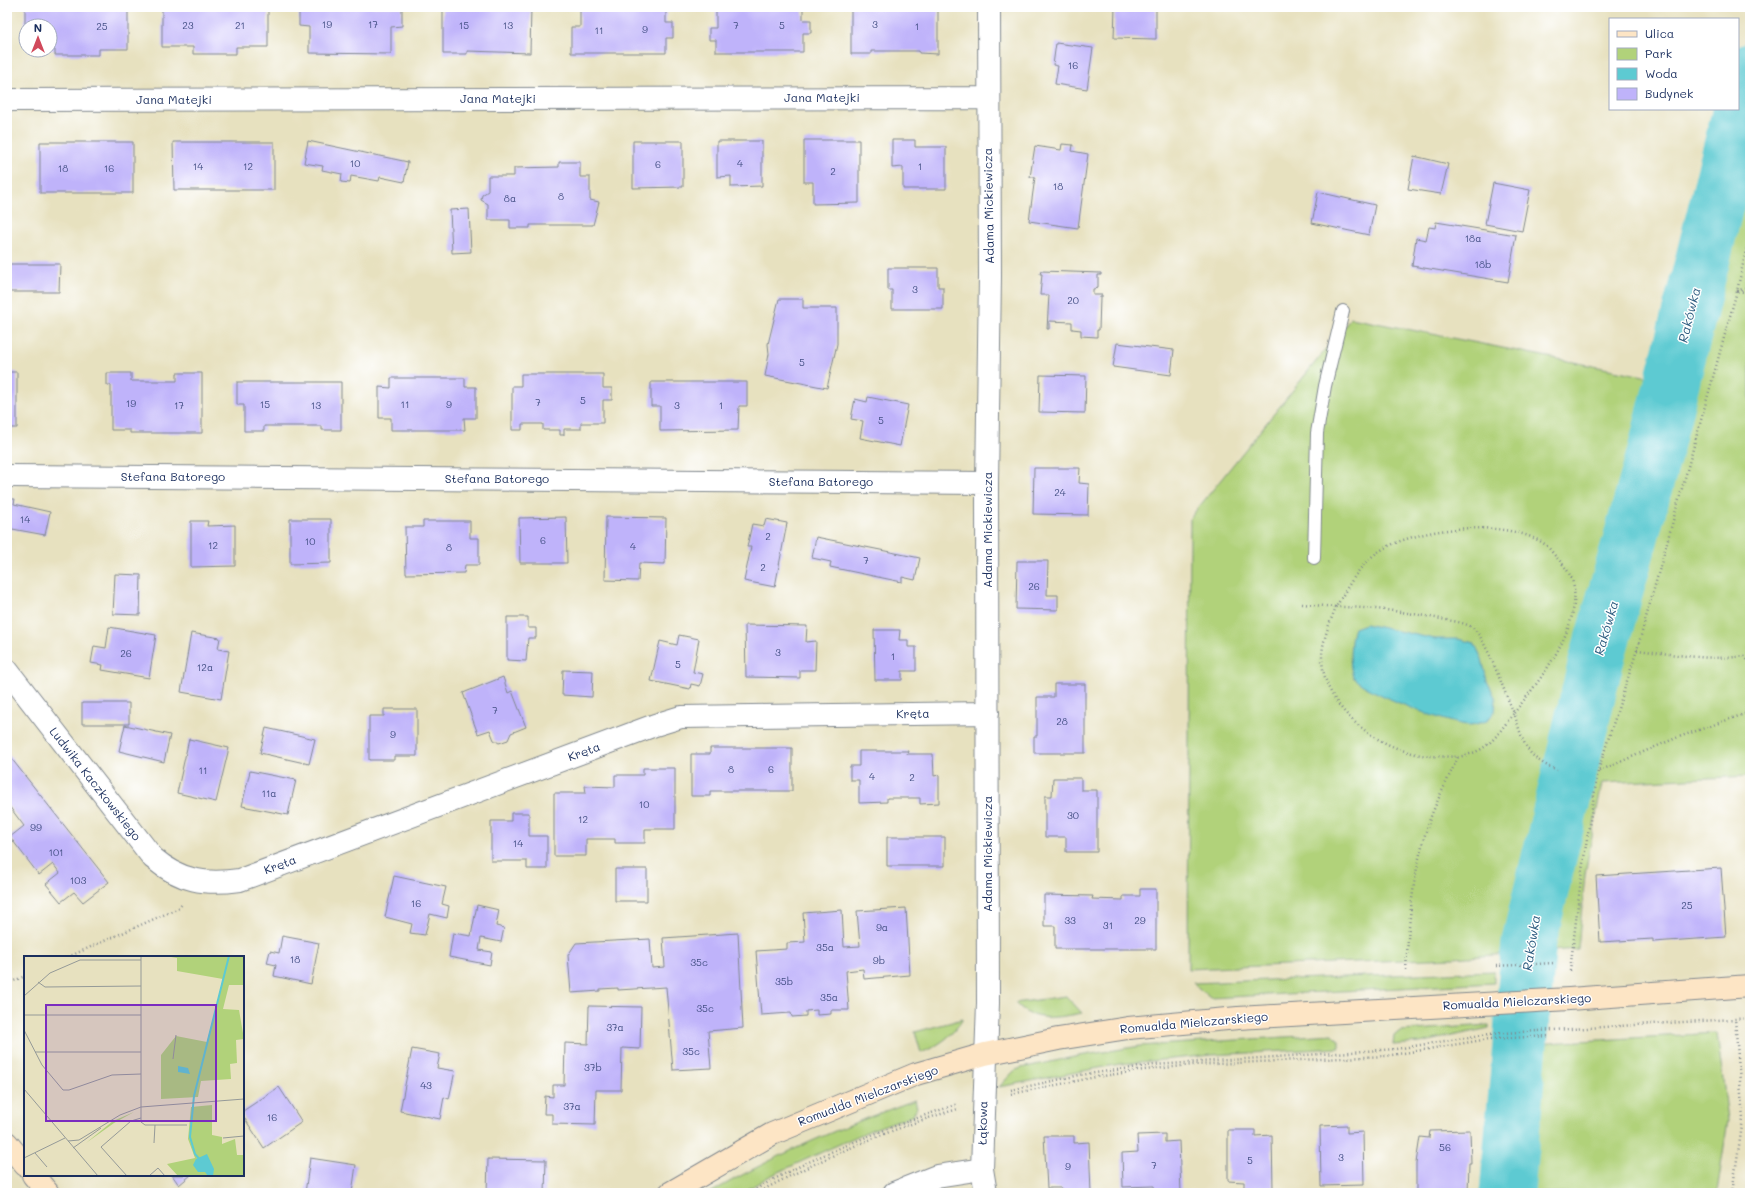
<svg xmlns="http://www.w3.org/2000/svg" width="1757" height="1200" viewBox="0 0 1757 1200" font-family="Mali,sans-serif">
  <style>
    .green { fill: #b1d27a; stroke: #66806c }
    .water { fill: #5dcad2; stroke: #3c7c98 }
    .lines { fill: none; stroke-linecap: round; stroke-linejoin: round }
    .river { stroke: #5dcad2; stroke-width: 55 }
    .building { fill: #bfb3fa }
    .lane-casing { stroke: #81888e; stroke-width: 14 }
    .street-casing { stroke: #81888e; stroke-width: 24 }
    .secondary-casing { stroke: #81888e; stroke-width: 24 }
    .path { stroke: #81888e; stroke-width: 2.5; stroke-dasharray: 1 3; stroke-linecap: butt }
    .lane { stroke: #fff; stroke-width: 12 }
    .street { stroke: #fff; stroke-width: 22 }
    .secondary { stroke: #fde5c5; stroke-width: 22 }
    .labels { text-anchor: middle; stroke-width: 3; stroke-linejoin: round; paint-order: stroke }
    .number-label { font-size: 10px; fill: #445085 }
    .street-label { font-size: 12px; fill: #1b2f5e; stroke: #fff }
    .water-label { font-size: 13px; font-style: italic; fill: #2f5e81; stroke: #fff }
    .inset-river { fill: none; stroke: #5dcad2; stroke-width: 2 }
    .inset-road { fill: none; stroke: #959a98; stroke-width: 1 }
    .view { fill: #7b2cbf; fill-opacity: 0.15; stroke: #7b2cbf; stroke-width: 2 }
    .inset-edge { fill: none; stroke: #1b2f5e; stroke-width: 2 }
  </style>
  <rect width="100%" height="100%" fill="#fff"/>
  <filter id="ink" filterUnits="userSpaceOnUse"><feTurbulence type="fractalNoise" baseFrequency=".025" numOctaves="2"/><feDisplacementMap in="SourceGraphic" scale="8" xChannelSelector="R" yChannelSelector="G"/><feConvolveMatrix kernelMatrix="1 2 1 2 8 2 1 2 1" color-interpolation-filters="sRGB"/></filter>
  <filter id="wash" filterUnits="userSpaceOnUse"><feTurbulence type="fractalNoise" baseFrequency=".012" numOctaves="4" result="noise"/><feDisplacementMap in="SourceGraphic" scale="16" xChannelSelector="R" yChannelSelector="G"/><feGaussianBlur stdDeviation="0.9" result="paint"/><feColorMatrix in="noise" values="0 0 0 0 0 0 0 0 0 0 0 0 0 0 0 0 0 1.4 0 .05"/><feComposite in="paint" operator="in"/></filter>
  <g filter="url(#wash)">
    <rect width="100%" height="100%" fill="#e7e1bf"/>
    <path class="green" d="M1750,35V776L1602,783L1585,874L1578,949L1453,958L1188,969L1190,518L1351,318L1664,380L1731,109H1738V83Z
      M1494,971V983L1210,998L1193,983Z
      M1066,996L1082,1013C1058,1017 1033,1024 1015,1003Z
      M963,1019C951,1037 941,1044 921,1053L915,1032Z
      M1489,1025V1028L1420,1043L1393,1045L1394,1036L1400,1031Z
      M1717,1033L1728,1120L1717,1193H1487L1496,1046Z
      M1333,1034L1339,1041V1048L1212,1055L1120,1064L999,1087L1014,1071L1021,1068L1079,1056L1140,1046Z
      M915,1100L917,1107L913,1115L871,1130L820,1153L768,1177L742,1193H710C777,1154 843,1126 915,1100Z"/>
    <path class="water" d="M1365,624L1435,639H1458L1474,643L1482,659L1487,681L1496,699L1495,711L1487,721C1481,722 1475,725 1469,725C1450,725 1365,692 1354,678C1348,669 1350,637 1354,628Z"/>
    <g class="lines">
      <path class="river" d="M1507,1193L1529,941L1596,662L1654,455L1750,70"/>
    </g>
    <g id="blocks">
      <path class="building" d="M25,7H128V49H99V55H55V50H50V26H25Z
        M162,7H268V47H236V54H193V47H162Z
        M299,7H402V26L391,27V54L309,53V27L299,26Z
        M443,7H531L530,53L467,51V54H443Z
        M580,7H666V23H673V38H666V53H571V27H580Z
        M716,7H803V20H811V33H803V52H716V40H709V28H716Z
        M851,7H938V54L919,53V51H871V54H851Z
        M1115,7H1156V39L1114,38Z
        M1056,43L1093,48L1087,89L1055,84L1058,66L1053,65Z
        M804,140H859V203L813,204V182H804Z
        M892,140H915V147H946V189H903V167L892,168Z
        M308,141L408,162L404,182L380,177L379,181L351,176L350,183L341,182L342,174L322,170L323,166L304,163Z
        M633,141H683V187L633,188Z
        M717,141H762V186L731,187V176L717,177Z
        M40,142H133V193H40Z
        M173,142H274V190H174Z
        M1062,144L1073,145L1072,151L1088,154L1078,228L1029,221L1035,177H1030L1035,146L1061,150Z
        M1414,156L1448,164L1441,194L1408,189Z
        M559,162H580V177H590V200L599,202L593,225H530V228H510V220H488V204L481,200L482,195L488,191V176H514V168L559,167Z
        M1493,183L1530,190L1522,231L1485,224Z
        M1318,192L1375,205L1369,235L1312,223Z
        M469,209L471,252L452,253L450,210Z
        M1436,222L1516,235L1508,282L1412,266L1416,238L1426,240L1429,227L1435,228Z
        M7,264H60L59,292H7Z
        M888,268H938V287H943V309H892V290H888Z
        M1041,271L1101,273V275H1098V288L1093,289V295H1102V297H1100L1099,330H1097V337L1081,336V330L1072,329V322L1049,321V329H1047L1049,295H1040L1042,274H1040Z
        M779,299H803V308H837V344L827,388L765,376L769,354L768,344Z
        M1117,343L1174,350L1171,375L1113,367Z
        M7,372H17V428H7Z
        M107,373H131V381H177V373H202V433H130V430H111V385H107Z
        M521,374H603V388H612V400H603V423H581V429H564V435H560V430H543V424H522V430H512V386H521Z
        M1040,375L1086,376L1085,413L1039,412Z
        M391,378H465V387H476V418H464L465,430H391V418H379V387L391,388Z
        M237,382H341V430H322V426H264V431H244V405H237Z
        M651,382H747V406H739L738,430L660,431V406H651Z
        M868,397L908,405L900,446L860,438L863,421L851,419L855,399L867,402Z
        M1034,468H1080L1079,483L1089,484L1088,515L1033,514Z
        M7,499H15L14,504L50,512L45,535L7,528Z
        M566,517L567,563H520L519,518Z
        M606,517L666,518L665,564L639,563L638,581L605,580Z
        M290,519H331V563L290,564Z
        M766,519L787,523L775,587L744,581L751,547H747L752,524L764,526Z
        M191,521H208L207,526L235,525V566L191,567Z
        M423,521H470V538H479V565H465L464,573L406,574L405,527H423Z
        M816,537L920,558L915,580L902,577V582L830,567L831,562L812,558Z
        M1017,561H1048L1047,595H1058V610L1016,609Z
        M115,574L141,575L140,615L113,614Z
        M507,617H528V628H536V638H528L526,661L507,660Z
        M745,625L807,626L806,642L816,641L815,670H800V678L746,677Z
        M109,627L156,635L149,678L102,670L103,665L91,663L94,646L106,648Z
        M874,630H900L899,640H908V647H916V671H902V680H875Z
        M191,633L220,638L218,649L229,651L221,699L181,692Z
        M679,635L699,639L693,672L703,674L700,686L691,684L690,689L651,681L660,641L677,645Z
        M563,670L593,671L592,697L562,695Z
        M503,677L508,693L512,691L526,727L511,733L508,740L499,743L494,740L490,730L478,734L463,693Z
        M1054,684H1085V753H1034V736H1037V697H1054Z
        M82,703H129V724H82Z
        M384,709H417V756H394V760H369V716H384Z
        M125,725L170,735L164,762L119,751Z
        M266,728L315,739L309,764L260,753Z
        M189,739L229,748L216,802L177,793Z
        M710,748H792V791H710V796H691V754H710Z
        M859,751H908L907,754H933L934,776L939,775V803L920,804V798H887V802L859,803V780H850V766H859Z
        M7,753L109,882L83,902L74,892L61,902L46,884L60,873L53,864L39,875L10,837L24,826L9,806L7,808Z
        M643,768H675V829H645V843H615V839H586V856H554V793H586L585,786L615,787V775H643Z
        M250,771L296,780L288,815L242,806Z
        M1053,778H1081V790H1097V852H1066V837H1045V796H1052Z
        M511,813H529V836H547V869H527V861H491V821H511Z
        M887,837H945V866H887Z
        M1721,868L1726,937L1653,942V939L1600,942L1596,876Z
        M615,869H647V901H615Z
        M394,876L446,887L442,904L449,906L447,918L430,914L425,935L410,933L412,924L385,917Z
        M1140,889H1156V949H1055V926H1044V895L1093,896L1092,899L1123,900V896H1140Z
        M477,905L499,910L496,926L504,928L501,942L481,938L479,950L492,952L490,965L449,957L453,933L471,936Z
        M906,908L910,975L864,979L863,969L846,971L849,1010H831V1014L817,1015V1010L806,1011V1016L792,1017L791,1013L761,1015L756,951L787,949V943L805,942L803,913L842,910L844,947L860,946L857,911Z
        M738,933L743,1028L708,1031L711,1068L673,1070L666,987L618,990V988L600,989V991L571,993L568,955L576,943L650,939L652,968L665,967L663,938Z
        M282,936L319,943L311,984L274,976L276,965L267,963L270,951L279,953Z
        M589,1006L641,1007L640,1049L622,1048L621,1090H596L595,1125L552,1124V1114H544L545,1096L553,1097V1085H564L565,1043L588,1044Z
        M412,1049L440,1054L437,1068L455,1071L449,1099L444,1097L440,1119L400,1111Z
        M279,1087L302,1122L264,1148L243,1116V1111Z
        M1347,1125V1133L1363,1132L1364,1185L1321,1186L1320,1126Z
        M1228,1130H1255V1136L1272,1135L1273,1189L1244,1190V1182L1228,1181Z
        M1470,1130L1471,1163H1469L1468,1193H1416V1163L1420,1137L1429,1138L1430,1131Z
        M1165,1134V1142L1179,1141L1181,1193H1155L1154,1186L1123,1187L1122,1153L1138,1152L1137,1135Z
        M1044,1136H1074V1143L1089,1142L1091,1193H1062L1061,1188H1047Z
        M310,1158L356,1165L352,1193H305Z
        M488,1159L546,1160L545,1193H487Z
        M172,1175H191L179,1185Z"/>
    </g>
  </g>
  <g filter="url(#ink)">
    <use href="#blocks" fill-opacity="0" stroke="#81888e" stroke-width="1"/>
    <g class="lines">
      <g class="lane-casing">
        <path id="lane" d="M1314,558L1317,433L1325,386L1343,311"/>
      </g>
      <g class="street-casing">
        <path id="street" d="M7,100L988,98
          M7,476L987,483
          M7,670L153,858C180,881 205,885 240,880L655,725L681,717L988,713
          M894,1193L937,1176L982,1169
          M986,1193L982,1169L988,1003L987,483L990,276L989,7"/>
      </g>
      <g class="secondary-casing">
        <path id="secondary" d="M7,1143L25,1165
          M33,1175L48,1193
          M670,1193L772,1134L916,1074L985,1054L1058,1039L1128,1028L1238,1018L1569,999L1750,986"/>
      </g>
      <path class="path" d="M1737,291L1750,286
        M1738,291L1750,293
        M1302,604L1336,607C1347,588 1359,565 1378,552C1416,527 1507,517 1546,545C1550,549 1554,555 1558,559C1565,566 1573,577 1574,588C1579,632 1539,681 1514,713C1524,744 1525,757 1557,770
        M1637,650C1673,654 1714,662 1750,655
        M1744,656L1750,663
        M1599,771L1676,738L1750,712
        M68,957L179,908L182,904
        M1496,966L1555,963
        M1406,970C1409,919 1413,868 1430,819C1438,798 1449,777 1458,757C1446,756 1433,757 1421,755C1375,747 1322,707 1322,657C1322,641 1330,622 1336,607C1371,607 1406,612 1441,619C1451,621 1465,622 1473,628C1485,636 1506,697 1514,713C1495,737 1490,751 1458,757
        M1570,971L1582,870L1598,771L1637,650L1737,291L1750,233
        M7,984L25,976
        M1011,1090L1080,1075L1154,1065L1396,1049L1488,1034L1750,1018
        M1011,1094L1096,1077L1144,1070L1193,1065L1386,1056L1489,1039L1550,1036
        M749,1193C815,1155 886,1128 958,1104
        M757,1193C821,1159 888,1129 958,1109
        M1732,1193L1743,1119L1735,1019"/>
      <use href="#lane" class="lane"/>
      <use href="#street" class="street"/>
      <use href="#secondary" class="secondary"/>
    </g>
  </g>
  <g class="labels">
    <g class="number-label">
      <text x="327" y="28">19</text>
      <text x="373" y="28">17</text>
      <text x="875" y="28">3</text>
      <text x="188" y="29">23</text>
      <text x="240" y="29">21</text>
      <text x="464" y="29">15</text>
      <text x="508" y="29">13</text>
      <text x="736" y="29">7</text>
      <text x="782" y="29">5</text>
      <text x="102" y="30">25</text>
      <text x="917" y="30">1</text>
      <text x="645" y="33">9</text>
      <text x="599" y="34">11</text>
      <text x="1073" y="69">16</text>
      <text x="355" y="167">10</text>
      <text x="740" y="167">4</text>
      <text x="658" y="168">6</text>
      <text x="198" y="170">14</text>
      <text x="248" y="170">12</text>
      <text x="920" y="170">1</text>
      <text x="63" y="172">18</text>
      <text x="109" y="172">16</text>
      <text x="833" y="175">2</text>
      <text x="1058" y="190">18</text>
      <text x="561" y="200">8</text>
      <text x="510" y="202">8a</text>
      <text x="1473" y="242">18a</text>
      <text x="1483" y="268">18b</text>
      <text x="915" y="293">3</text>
      <text x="1073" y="304">20</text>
      <text x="802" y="366">5</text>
      <text x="583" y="404">5</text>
      <text x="538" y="406">7</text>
      <text x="131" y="407">19</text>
      <text x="265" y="408">15</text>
      <text x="405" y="408">11</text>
      <text x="449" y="408">9</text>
      <text x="179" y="409">17</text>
      <text x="316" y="409">13</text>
      <text x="677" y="409">3</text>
      <text x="721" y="409">1</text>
      <text x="881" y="424">5</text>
      <text x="1060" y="496">24</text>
      <text x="25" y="523">14</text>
      <text x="768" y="540">2</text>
      <text x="543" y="544">6</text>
      <text x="310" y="545">10</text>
      <text x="213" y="549">12</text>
      <text x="633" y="550">4</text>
      <text x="449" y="551">8</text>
      <text x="866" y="564">7</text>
      <text x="763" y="571">2</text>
      <text x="1034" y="590">26</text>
      <text x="778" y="656">3</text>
      <text x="126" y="657">26</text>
      <text x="893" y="660">1</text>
      <text x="678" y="668">5</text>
      <text x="205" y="671">12a</text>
      <text x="495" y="714">7</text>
      <text x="1062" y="725">28</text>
      <text x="393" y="738">9</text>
      <text x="731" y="773">8</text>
      <text x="771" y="773">6</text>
      <text x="203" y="774">11</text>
      <text x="872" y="780">4</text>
      <text x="912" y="781">2</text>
      <text x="269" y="797">11a</text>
      <text x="644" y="808">10</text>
      <text x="1073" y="819">30</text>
      <text x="583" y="823">12</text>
      <text x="36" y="831">99</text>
      <text x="518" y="847">14</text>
      <text x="56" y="856">101</text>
      <text x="78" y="884">103</text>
      <text x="416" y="907">16</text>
      <text x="1687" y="909">25</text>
      <text x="1070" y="924">33</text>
      <text x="1140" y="924">29</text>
      <text x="1108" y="929">31</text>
      <text x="882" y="931">9a</text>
      <text x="825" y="951">35a</text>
      <text x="295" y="963">18</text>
      <text x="879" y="964">9b</text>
      <text x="699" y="966">35c</text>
      <text x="784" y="985">35b</text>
      <text x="829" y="1001">35a</text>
      <text x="705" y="1012">35c</text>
      <text x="615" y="1031">37a</text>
      <text x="691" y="1055">35c</text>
      <text x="593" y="1071">37b</text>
      <text x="426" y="1089">43</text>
      <text x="572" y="1110">37a</text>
      <text x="272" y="1121">16</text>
      <text x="1445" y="1151">56</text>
      <text x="1341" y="1161">3</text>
      <text x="1250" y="1164">5</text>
      <text x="1154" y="1169">7</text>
      <text x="1068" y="1170">9</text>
    </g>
    <g class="street-label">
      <text x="822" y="102">Jana Matejki</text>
      <text x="498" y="103">Jana Matejki</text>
      <text x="174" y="104">Jana Matejki</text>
      <text transform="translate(989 206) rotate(-91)" y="4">Adama Mickiewicza</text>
      <text x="173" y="481">Stefana Batorego</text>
      <text x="497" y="483">Stefana Batorego</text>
      <text x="821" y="486">Stefana Batorego</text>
      <text transform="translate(988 530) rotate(-90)" y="4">Adama Mickiewicza</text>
      <text transform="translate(913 714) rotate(-1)" y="4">Kręta</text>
      <text transform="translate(584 752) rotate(-20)" y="4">Kręta</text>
      <text transform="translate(95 784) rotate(52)" y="4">Ludwika Kaczkowskiego</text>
      <text transform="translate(988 854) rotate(-90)" y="4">Adama Mickiewicza</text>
      <text transform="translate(280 865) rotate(-20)" y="4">Kręta</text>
      <text transform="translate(1517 1002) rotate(-3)" y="4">Romualda Mielczarskiego</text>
      <text transform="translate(1194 1023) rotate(-5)" y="4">Romualda Mielczarskiego</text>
      <text transform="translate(868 1096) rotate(-21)" y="4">Romualda Mielczarskiego</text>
      <text transform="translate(983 1123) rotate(-89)" y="4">Łąkowa</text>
    </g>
    <g class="water-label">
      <text transform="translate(1689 315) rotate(-76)" y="5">Rakówka</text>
      <text transform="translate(1606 628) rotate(-74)" y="5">Rakówka</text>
      <text transform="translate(1531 943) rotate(-81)" y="5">Rakówka</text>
    </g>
  </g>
  <g transform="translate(24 956)">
    <rect width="220" height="220" fill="#e7e1bf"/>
    <path d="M141,0H220L219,29H205L199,53L215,54L220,83L212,84L213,107L206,108L207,123L177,125L174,141L137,143V99L152,80L183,86L199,23L153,15V2ZM188,149V179L198,181V188L211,183L213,199H220V220H154L143,208L171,202L164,183L167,151ZM110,156L90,167L62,187L89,165Z" fill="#b1d27a"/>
    <path d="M154,110L164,112L166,118L154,116ZM183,198L190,213L189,220H184L181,216H174L169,209L172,203Z" fill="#5dcad2"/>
    <path class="inset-river" d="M178,206L171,198L166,181L170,140L205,0"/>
    <path class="inset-road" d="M117,0V166L121,169H163M14,26L21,31L117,30M0,40L26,17L56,4H117M0,59H117M0,74L18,109L39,134H45L88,119L117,118M11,96H117M149,103L152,79M0,133L74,220M199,182L220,180M44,185L55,184L96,159L117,151L220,143M130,187L131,169M49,192L77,172M11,197L23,211M0,202L41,182M103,220L77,191L107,165L117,162M125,220L134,212L141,220"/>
    <path class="view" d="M22,49H192V165H22Z"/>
    <rect width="220" height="220" class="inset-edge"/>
  </g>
  <rect width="1757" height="1200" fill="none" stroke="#fff" stroke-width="24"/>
  <rect x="1609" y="18" width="130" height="92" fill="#ffffff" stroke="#a4acbf"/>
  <rect x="1617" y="31" width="20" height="6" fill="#fde5c5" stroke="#a4acbf"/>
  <text x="1645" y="38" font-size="12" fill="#1b2f5e">Ulica</text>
  <rect x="1617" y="48" width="20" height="12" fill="#b1d27a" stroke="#a4acbf"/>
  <text x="1645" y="58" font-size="12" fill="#1b2f5e">Park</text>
  <rect x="1617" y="68" width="20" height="12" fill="#5dcad2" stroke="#a4acbf"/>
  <text x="1645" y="78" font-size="12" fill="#1b2f5e">Woda</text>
  <rect x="1617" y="88" width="20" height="12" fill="#bfb3fa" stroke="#a4acbf"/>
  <text x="1645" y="98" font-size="12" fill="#1b2f5e">Budynek</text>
  <g transform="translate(38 38)"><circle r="19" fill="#ffffff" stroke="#a4acbf"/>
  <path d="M0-3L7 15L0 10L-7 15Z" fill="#d1495b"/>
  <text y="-6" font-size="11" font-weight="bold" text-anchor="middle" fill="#1b2f5e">N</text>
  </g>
</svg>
